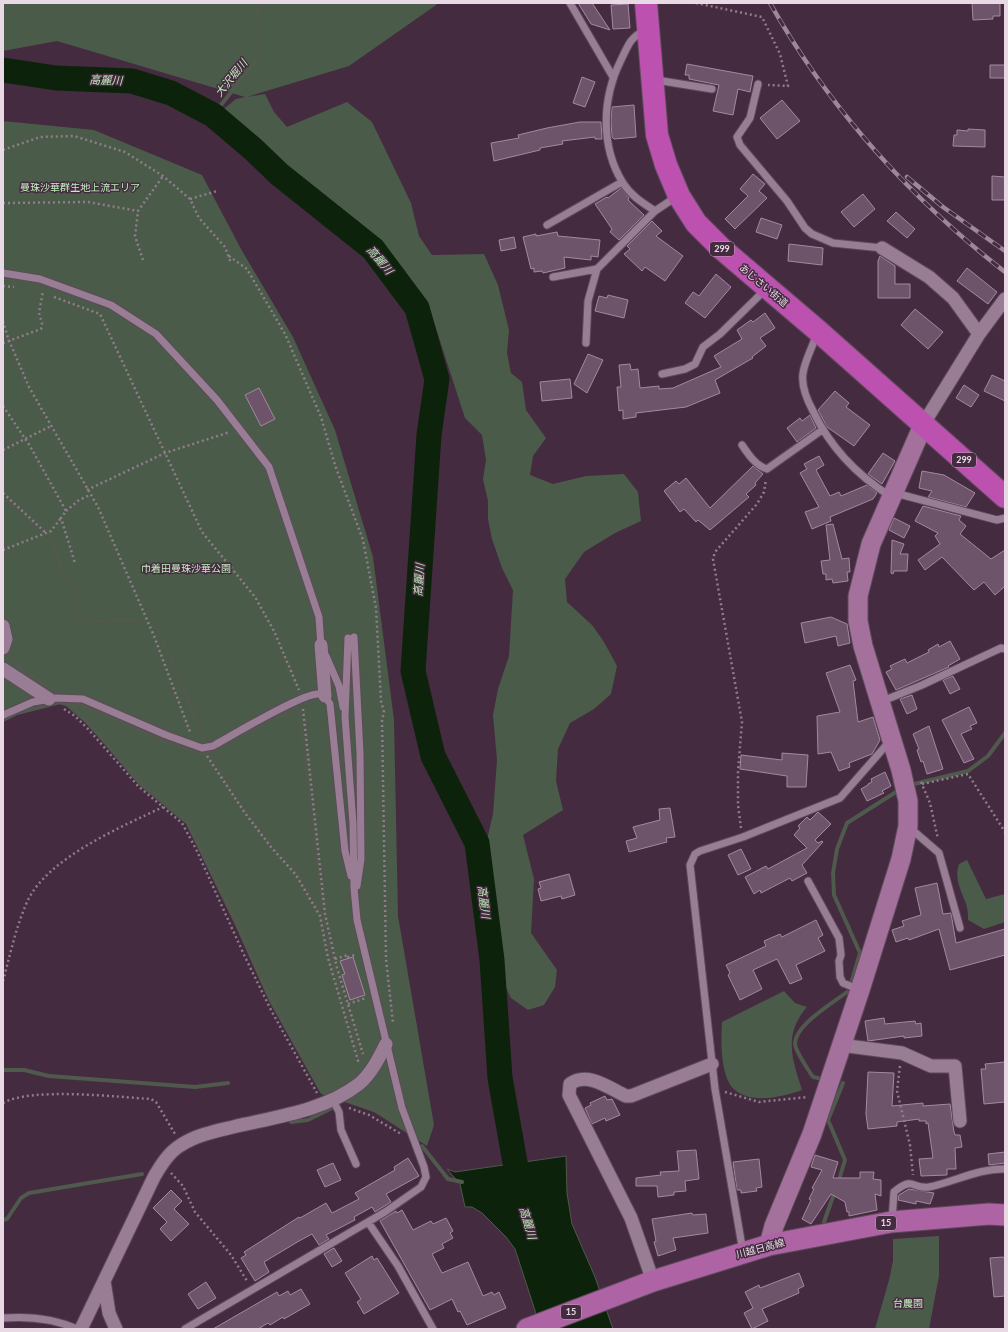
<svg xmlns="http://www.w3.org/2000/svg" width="1008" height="1332" viewBox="0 0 1008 1332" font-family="Lato,'Noto Sans JP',sans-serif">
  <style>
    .green { fill: #4b5b49 }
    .water { fill: #0d220b; stroke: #4f594c }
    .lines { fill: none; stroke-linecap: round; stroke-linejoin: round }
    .stream { stroke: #4f594c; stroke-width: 4 }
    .river { stroke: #0d220b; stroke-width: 25 }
    .building { fill: #6e546a; stroke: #a5889f }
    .lane-casing { stroke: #5e4a5b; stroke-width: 9 }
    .street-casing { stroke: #5e4a5b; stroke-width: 15 }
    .secondary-casing { stroke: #5e4a5b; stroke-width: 21 }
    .primary-casing { stroke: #5e4a5b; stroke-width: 23 }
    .highway-casing { stroke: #5e4a5b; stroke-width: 24 }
    .path { stroke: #907c8c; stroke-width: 2.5; stroke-dasharray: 2 3; stroke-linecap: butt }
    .lane { stroke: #997d94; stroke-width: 7 }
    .street { stroke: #997d94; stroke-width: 13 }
    .secondary { stroke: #a4709c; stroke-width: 19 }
    .primary { stroke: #ae63a4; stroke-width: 21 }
    .highway { stroke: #bc51af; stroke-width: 22 }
    .rail-casing { stroke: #9c8899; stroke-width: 4.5 }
    .rail { stroke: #442b40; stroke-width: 3; stroke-dasharray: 9; stroke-linecap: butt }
    .labels { text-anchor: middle; stroke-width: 3; stroke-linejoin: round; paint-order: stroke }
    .shield { fill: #442b40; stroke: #b7a5b4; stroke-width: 1 }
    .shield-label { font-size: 9px; font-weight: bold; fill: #e8d9e5 }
    .park-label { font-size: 10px; fill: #c3efbe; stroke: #442b40 }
    .street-label { font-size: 10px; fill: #e8d9e5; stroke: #442b40 }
    .water-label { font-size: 11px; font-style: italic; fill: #beeab9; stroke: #442b40 }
  </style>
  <rect width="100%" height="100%" fill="#442b40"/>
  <path class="green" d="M3,3H439L349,66L247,97L265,94L274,112L287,127L347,102L372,122L411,203L419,236L432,255L484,254L498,285L509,330L507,353L511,373L522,382L526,410L546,438L533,456L530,475L553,484L586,476L624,474L638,492L641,521L615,533L584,552L565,579L567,602L592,625L604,642L617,666L611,694L594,709L570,723L558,749L556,781L563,810L523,835L534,879L531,933L557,970L555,987L544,1005L528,1010L511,998L498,971L500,955L493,882L486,864V844L493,814L497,760L493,715L498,689L509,656L513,590L502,568L492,539L488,519V501L483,479L486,460L482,435L465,418L430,310L386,254L355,225L238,129L220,112L236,99L245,97L57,41L3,51Z
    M3,121L94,130L202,175L241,249L293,337L335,430L373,557L394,720L398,916L434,1125L427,1146L374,1112L321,1094L269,1001L235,925L186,824L138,784L89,726L66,706L39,699L17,704L3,711Z
    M967,860L986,899L1005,894V922L984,929L968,920C968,915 968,909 966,904C961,890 954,879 959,864Z
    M784,991L795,1003L807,1007C783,1035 792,1058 802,1090C782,1097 747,1106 731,1086C720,1070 721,1040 722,1022Z
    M939,1236V1276L929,1329H875L889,1280L893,1261V1239Z"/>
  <path class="water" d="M566,1156L567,1193L572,1224L595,1277L613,1329H541L515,1249L506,1237L482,1213L472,1207H465L460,1184L447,1169L455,1172Z"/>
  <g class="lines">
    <path class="stream" d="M213,115L255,62C260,43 250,20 262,3
      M3,498L49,536L53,541L62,571L80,591V598L74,609L77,617L94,622L130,620L142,622
      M156,626L175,667L204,742
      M6,659L14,658L25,674C36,675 35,677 42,683C46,686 53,687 58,689
      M71,704L142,783L171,806L188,822L232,912L262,980L298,1048L328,1090
      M3,720L17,713L60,702L84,706L158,739L205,755L209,753L231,791L263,835L297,871L323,916L334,970L362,1063
      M208,752L267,723L300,710L323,914
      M914,784L968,771L988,756L1005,733
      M852,980L860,953L834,895L833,873L837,849L847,823L896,792
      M3,1070H24L49,1076L195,1087L228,1083
      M818,1078L813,1077C807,1068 800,1058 796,1048C788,1029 834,1002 847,992
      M347,1100L386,1114
      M376,1100L386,1114L394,1121
      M291,1122L308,1120L332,1108
      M422,1146L448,1179L462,1182
      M838,1183L845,1160L828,1120L843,1083
      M3,1220L7,1219L21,1198L29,1193L142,1174
      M824,1222L835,1191"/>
    <path class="river" d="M3,70L56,78L132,81L171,93L213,115L253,149L279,174L373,249L417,308L437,379L429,435L413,671L433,756L477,843L492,960L500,1078L521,1196"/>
  </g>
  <path class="building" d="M578,3H592L610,30L591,24Z
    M972,3H1000V16H993V19L973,20Z
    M628,4L630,28L613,29L611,5Z
    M687,64L753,76L750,92L738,89L733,115L713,111L719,85L689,79V75H685Z
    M990,65H1005V78H990Z
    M582,77L595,82L585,107L573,103Z
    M782,100L800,121L777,139L760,118Z
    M634,105L636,137L614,139L612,137L611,122L612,107Z
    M580,122H601L602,139H595V137L562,141L563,144L540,148V150L494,161L491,143L519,138L518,135L547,128Z
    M968,129L985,130V147L953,146L954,135H957V130L968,131Z
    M753,174L765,184L759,191L767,198L735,229L725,219L748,196L740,189Z
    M992,176L1005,177V200H992Z
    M621,188L629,198L628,200L644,215L619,240L610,232L612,229L595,204L607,197L608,198Z
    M863,194L875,209L854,227L841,212Z
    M896,212L915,229L907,238L887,221Z
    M761,218L782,225L777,239L756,232Z
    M652,221L662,231L656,236L683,256L665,281L645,267L642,271L624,254L630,249L627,246Z
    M557,232L558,236L600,240L598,257L591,256V260L564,257L565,268L543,273L542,271L534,272V268L531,269L523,237L536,234V236Z
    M514,237L516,248L501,251L499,240Z
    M789,244L823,248L822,265L788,261Z
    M880,256L895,266V284H910V298H878V261Z
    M967,268L997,292L988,304L957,281Z
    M716,274L731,287L705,318L685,303L693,292L699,296Z
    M608,295L628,300L624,318L595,311L599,296L607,298Z
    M915,309L943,332L928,349L901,325Z
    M765,313L775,328L760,338L766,346L752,357L753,358L715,380L720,393L686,407L636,413V417L623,419V410L619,411L617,387H621L619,365L630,364L631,370L638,369L640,388L659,386V389L673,388L721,367L714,356L742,339L737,330L751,320L753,322Z
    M588,354L603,360L587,393L574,384Z
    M992,375L1005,381V401L984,391Z
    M570,379L572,398L542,401L540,382Z
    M964,385L979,395L971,407L956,398Z
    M259,388L275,419L261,426L245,395Z
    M835,391L849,403L846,407L870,425L854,446L827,427L818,410Z
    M810,415L816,428L797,442L787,428L800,418L802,421Z
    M883,453L895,461L882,484L868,474Z
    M819,456L824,465L816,470L830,496L839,492L841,496L867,485L877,493L873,499L830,517L831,521L812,529L805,512L819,507L800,473L807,469L804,464Z
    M753,466L763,474L755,483L756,485L746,494L749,497L710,530L698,520L696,522L684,509L680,512L664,491L676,481L679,484L686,478L710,508Z
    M922,471L944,475L975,493L966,507L928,497L932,491L919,488Z
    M923,506L961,516L959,520L966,526L960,534L991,559L1005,550V586L995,595L984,582L974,590L942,557L925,570L918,560L940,544L935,536L938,533L915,521Z
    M894,518L910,526L904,538L889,530Z
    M833,524L842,559L849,558L850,572H847L848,581L833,583L832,579L826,580V574H823L821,561L830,560L826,525Z
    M892,540L904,544L900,554H908L907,571H894L893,574L891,573Z
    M831,617L847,624L850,643L838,646L836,636L805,643L801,623Z
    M950,641L960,659L948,666L949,667L896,690L886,672L892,669L890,666L905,659L907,663L929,652L928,650L938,644L939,647Z
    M850,665L856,680L853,681L858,722L873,717L880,740L872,754L849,763L850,767L839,771L831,752L818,754L817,716L840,712L826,673Z
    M953,676L960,689L950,694L943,680Z
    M912,695L917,709L907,714L900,699Z
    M969,707L977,723L970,726L972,729L961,734L974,759L964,763L942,720Z
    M929,726L943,769L927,774L923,761L921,762L917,750L919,749L913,734Z
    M782,753L808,755L806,787H787V776L740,769L741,755L782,760Z
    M885,772L891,786L882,791L884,793L867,801L861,789L868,785V784L872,782L871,779Z
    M670,808L675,837L666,838L667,842L629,852L626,841L637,838L633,827L660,820L659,809Z
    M818,812L831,824L815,840L818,843L822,841L823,842L802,865L807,873L792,881L790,878L761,893L760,890L754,894L745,877L766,866L768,869L807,848L794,835L800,828L798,826L807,817L810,820Z
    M741,849L751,869L738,875L728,855Z
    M569,874L575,895L562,899L561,896L541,901L538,889L541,888L539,882Z
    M937,883L943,914L951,913L956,943L1005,929V955L950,970L939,929L909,940L908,938L896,942L892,930L904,926L902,921L921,915L915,888Z
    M816,920L823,935L818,938L825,951L796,965L802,979L790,984L777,959L753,970L762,989L740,1000L728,975L730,973L726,965L766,946L764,941L780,934L782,937Z
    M353,957L365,995L350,1000L342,975L345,974L340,961Z
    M884,1018L885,1024L915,1021L916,1024L921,1023L922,1036L904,1038V1036L868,1041L865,1021Z
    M1005,1062V1102L984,1104L981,1069H986L985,1064Z
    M868,1072L894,1073L892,1106L923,1103V1106L950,1104L954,1132L955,1135H960L962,1147L955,1148L956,1169H947V1175L921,1176L919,1159L933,1158L928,1123L926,1124V1121H919V1119L897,1122V1126L868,1129L866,1114Z
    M605,1096L607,1100L612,1099L620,1115L606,1121L605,1118L592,1124L585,1108L591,1105L590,1103Z
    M696,1150L699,1179L685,1181L686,1191L674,1192V1195L658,1197L657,1186H636V1178L661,1175L660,1172L679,1171L677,1151Z
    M1005,1152V1163L989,1165L988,1154Z
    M815,1155L838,1162L833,1178H860V1172H874L873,1179L881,1180V1196L875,1194L877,1210L849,1216V1212H847L845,1202L831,1194L811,1224L802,1219L811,1200L809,1199L814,1189L812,1188L822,1170L811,1167Z
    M408,1158L419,1176L386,1194L391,1202L375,1212L372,1207L354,1217L355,1220L326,1235L329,1239L319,1245L312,1234L299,1241L264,1262L269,1272L255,1281L241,1258L246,1255L244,1252L299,1217L300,1218L326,1203L332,1213L359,1199L355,1193L395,1170L394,1167Z
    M759,1159L762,1187L756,1188L757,1191L741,1193V1190H737L733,1162Z
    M333,1163L341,1180L325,1187L317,1170Z
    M909,1189L934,1193L930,1204L916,1201V1204L898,1200L899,1195Z
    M171,1190L182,1201L174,1209L189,1224L171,1241L160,1229L167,1222L153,1208Z
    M402,1210L413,1230L431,1221L433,1224L446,1218L453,1231L450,1233L453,1238L442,1244L444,1248L432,1254L442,1273L468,1262L483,1296L492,1292L494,1295L499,1292L506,1308L467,1325L460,1311L458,1312L452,1299L430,1310L380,1221L396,1211L397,1213Z
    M692,1213L693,1215L706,1214L708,1233L673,1238L676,1250L658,1256L654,1242L656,1241L652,1219Z
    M334,1248L342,1261L332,1267L324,1254Z
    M372,1256L374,1260L377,1258L399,1293L364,1314L357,1302L361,1299L345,1273Z
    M1003,1257L1005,1259V1296L994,1297L990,1258Z
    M799,1273L804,1286L798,1289L799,1293L762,1309L768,1321L752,1329L744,1313L753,1308L745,1292L759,1285L760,1288Z
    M206,1282L216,1298L198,1309L188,1294Z
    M301,1289L310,1304L284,1319L283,1317L270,1325L268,1323L258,1329H213L277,1292L279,1296L288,1291L290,1295Z"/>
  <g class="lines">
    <g class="lane-casing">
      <path id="lane" d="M570,3L613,77
        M645,30C629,39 629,44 621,60C602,98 600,146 623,183C631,196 643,203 655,211L676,197
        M656,80L712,89
        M758,84L750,118L737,137L740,145L787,201L805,228L812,234L833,243L882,248
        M547,225L622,182
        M3,273L40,279L111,305L156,334L217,400L269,467L319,617L321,647
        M553,277L597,269L655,211
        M817,333C813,346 805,360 803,373C801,386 807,400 813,411C830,447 857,475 890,496
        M586,343L588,301L597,269
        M662,374L685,369L695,364L703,347L720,334L766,289
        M742,445C748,454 756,466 767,469L822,430
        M895,493L997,520L1005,518
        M354,637L360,753L361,859L357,886
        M326,656L339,686L343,707
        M880,702L922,685L1001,648L1005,649
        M3,715L33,702L56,698L83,699L166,735L202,748L213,746C231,736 304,692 319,694C325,695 327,699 330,704L345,851L351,876
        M910,828L939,853L960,928
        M808,881L839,938L841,955L839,961L840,977L843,983L860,990
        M333,1100L339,1112L341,1130L356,1164
        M892,1220L894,1192C914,1175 912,1190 929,1187C954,1182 979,1168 1005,1169
        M368,1222L398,1266L433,1329
        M743,1252L715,1089L690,865L695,854L700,851L743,837L840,798L889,742
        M3,1318C29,1316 53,1318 77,1329
        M185,1329L385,1212L421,1187L426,1177L424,1167L402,1108L357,920L354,888L353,823L345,717L348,638"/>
    </g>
    <g class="street-casing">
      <path id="street" d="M882,248L929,277L953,298L979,334
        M924,423L979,334L1005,299
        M3,626L6,639L3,648
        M321,645L325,696
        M3,669L49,699
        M840,1045L902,1053L931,1066H955L960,1121
        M104,1281L109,1313L116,1329
        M653,1281L631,1218L569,1095L570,1084C587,1071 609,1088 626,1096H631L712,1064
        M81,1329L154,1177C161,1165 169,1152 181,1145C196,1135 216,1131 233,1127C275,1117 324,1111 359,1084C371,1074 379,1058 386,1044"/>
    </g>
    <g class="secondary-casing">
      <path id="secondary" d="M769,1245L774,1226L812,1134L860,990L901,859L908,826V801L901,770L863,646L858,621V596L871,544L924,423"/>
    </g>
    <g class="primary-casing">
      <path id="primary" d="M527,1329L653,1281L769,1245L891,1222L989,1214L1005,1215"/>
    </g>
    <g class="highway-casing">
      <path id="highway" d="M646,3L657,135L666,165L679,196L696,223L722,249L817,330L1005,497"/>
    </g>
    <path class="path" d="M696,3L762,17L780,54L788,86L768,85
      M3,150L40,137L74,136L125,152L163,176L190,199L199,218L225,247L231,263
      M190,199L217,191
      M3,203L88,202L138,211
      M229,256L247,269L285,334L321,417L335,465L363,540L376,608L381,701L384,712L382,720L386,959L393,1023
      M143,260L135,236L138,211L163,176
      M3,286L14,287
      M54,297L100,314L202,532L255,597L274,631L299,690
      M3,321L8,338L29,387L98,507L154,636L190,732
      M3,343L41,329L42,323L39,313L43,291
      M3,406L30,446L66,511L61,518L75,563
      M3,450L51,426
      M87,490L165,453L230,432
      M3,493L46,533
      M66,511L79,500L90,495
      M3,550L51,531L61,518
      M64,709L75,716L89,730L138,786L182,823L196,849L245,957L272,1012L317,1093
      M303,709L325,914L337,968L363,1054
      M207,756L245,813L271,847L296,875L320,916L328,958L359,1064
      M921,782L930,803L938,839
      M922,784L968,774L1005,832
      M741,828L738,805V771L742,722L713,559L715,552L757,504L764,492L766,479
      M335,959L348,955V957L355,955
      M3,981C10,955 16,927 27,902C47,858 121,827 163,807
      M348,1004L366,998
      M900,1066L897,1091L910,1145L913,1175
      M725,1092L759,1102L808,1097
      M3,1103C31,1087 117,1097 151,1099L156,1102L175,1134
      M349,1108L369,1115L401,1134
      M171,1173L183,1186L195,1212L231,1255L247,1281"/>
    <use href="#lane" class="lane"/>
    <use href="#street" class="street"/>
    <use href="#secondary" class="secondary"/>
    <use href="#primary" class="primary"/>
    <use href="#highway" class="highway"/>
    <g class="rail-casing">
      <path id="rail" d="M770,3C829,108 910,198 1005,272
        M907,177L943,207L1005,251"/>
    </g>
    <use href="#rail" class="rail"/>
  </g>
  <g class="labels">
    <g class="shield">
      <rect x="710" y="242" width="24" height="14" rx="3"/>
      <rect x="952" y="453" width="24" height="14" rx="3"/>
      <rect x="876" y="1216" width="20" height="14" rx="3"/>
      <rect x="561" y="1305" width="20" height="14" rx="3"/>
    </g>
    <g class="shield-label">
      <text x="722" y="252">299</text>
      <text x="964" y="463">299</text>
      <text x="886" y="1226">15</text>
      <text x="571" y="1315">15</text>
    </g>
    <g class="park-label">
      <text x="80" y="191">曼珠沙華群生地上流エリア</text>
      <text x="186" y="572">巾着田曼珠沙華公園</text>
      <text x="908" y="1307">台農園</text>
    </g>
    <g class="street-label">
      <text transform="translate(764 285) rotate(40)" y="4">あじさい街道</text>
      <text transform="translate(760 1248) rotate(-15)" y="4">川越日高線</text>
    </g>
    <g class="water-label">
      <text transform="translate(231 78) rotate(-51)" y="4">大沢堀川</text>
      <text transform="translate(106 80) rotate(2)" y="4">高麗川</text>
      <text transform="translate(380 260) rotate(50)" y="4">高麗川</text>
      <text transform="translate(419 580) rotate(-86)" y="4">高麗川</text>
      <text transform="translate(484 902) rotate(83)" y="4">高麗川</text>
      <text transform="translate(528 1223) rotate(74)" y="4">高麗川</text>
    </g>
  </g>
  <rect width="1008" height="1332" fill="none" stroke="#e8d9e5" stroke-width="8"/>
</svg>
